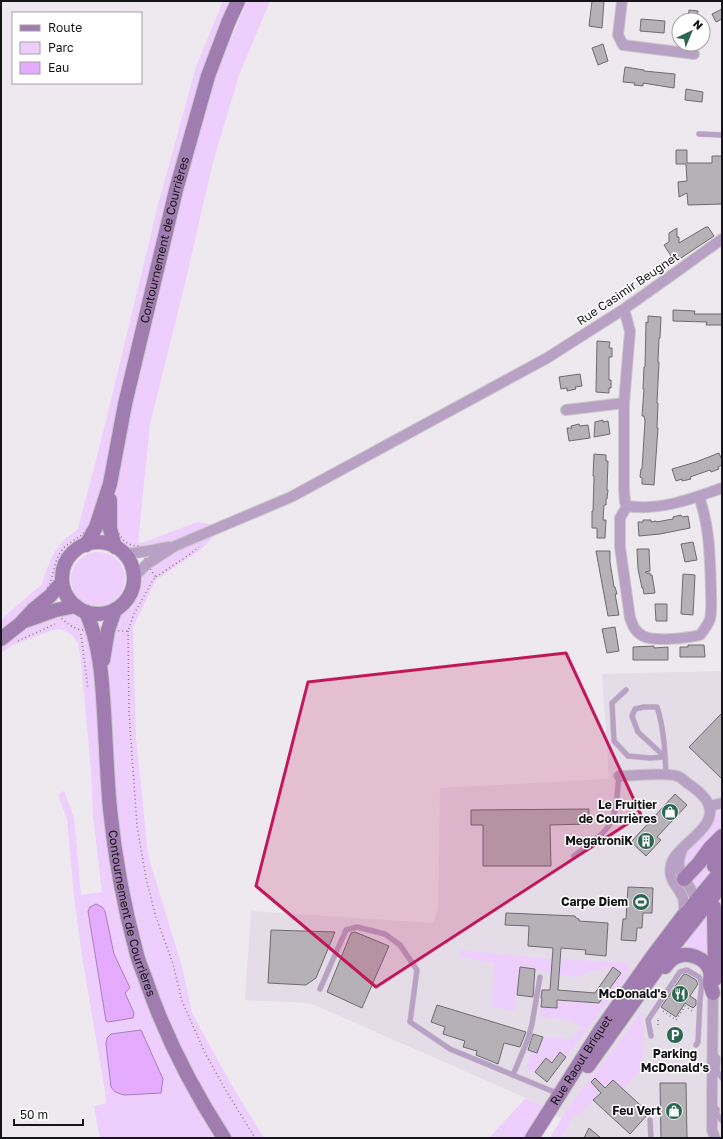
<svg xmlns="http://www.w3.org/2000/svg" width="723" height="1139" viewBox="0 0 723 1139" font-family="'Golos Text',sans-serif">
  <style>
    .built { fill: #e4dde8 }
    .green { fill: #eecefd; fill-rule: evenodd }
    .water { fill: #e5abff; stroke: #a77eb9 }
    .building { fill: #b5b1b6; stroke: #6e6b70 }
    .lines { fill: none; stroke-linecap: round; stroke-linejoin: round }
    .lane-casing { stroke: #cac7cb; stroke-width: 6 }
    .street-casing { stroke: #cac7cb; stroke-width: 12 }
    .secondary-casing { stroke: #cac7cb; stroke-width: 16 }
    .path { stroke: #807e81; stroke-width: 1.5; stroke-dasharray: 1 3; stroke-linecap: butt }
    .lane { stroke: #b9a1c5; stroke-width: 5 }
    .street { stroke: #b9a1c5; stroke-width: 10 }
    .secondary { stroke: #a17cb1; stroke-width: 14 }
    .marked { fill: #c2185b; fill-opacity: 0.2; stroke: #c2185b; stroke-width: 3; stroke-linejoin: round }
    .labels { text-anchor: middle; stroke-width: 3; stroke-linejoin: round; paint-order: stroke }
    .street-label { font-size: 12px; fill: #151416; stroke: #fff }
    .poi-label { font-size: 12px; font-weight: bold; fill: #151416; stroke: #fff; text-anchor: end }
  </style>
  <rect width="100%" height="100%" fill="#ede9ee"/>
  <path class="built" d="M722,671V1138H562L569,1123L526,1098L310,1003L245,1000L251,911L433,923L438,909L440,788L609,779L602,674Z"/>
  <path class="green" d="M223,1H231L100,504L87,536L70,548L63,556L59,565L55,582L1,633V622L5,616L42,584L46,571L53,554L64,540L78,529L103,433L158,205L196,67Z
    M247,1H270L239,75L213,162L185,283L150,424L138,543L145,542L197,522L215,525L184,537L157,546L134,550L128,548L119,542L114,506L115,481L131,407L176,217L214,79Z
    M217,533L199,551L156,580L133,627L136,737L148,855L182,967L192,1013L231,1084L264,1138H231L219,1120L180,1050L162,1005L145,959L129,896L121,853L115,800L107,666L108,652L119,614L127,608L134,599L138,592L139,583L142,574L151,565L192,542Z
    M71 579a27 27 0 1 1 54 0a27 27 0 1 1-54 0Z
    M73,612L84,620L94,650L104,819L114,894L131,957L151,1013L170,1059L190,1096L216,1138H100L94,1106L104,1104L106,1103L105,1091L83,962L74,897L67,819L58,795L64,791L74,817L81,895L102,892L93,816L91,771L81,662L78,643L73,636L66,631L59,629L50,631L13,645L1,653V645L39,619ZM105,911L114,954L121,969L125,993L134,1013L106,1021Z
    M722,810V831L684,873L682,866L684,855L715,822C716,817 717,812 722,810Z
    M708,861C708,875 706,878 696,888L693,885L688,879Z
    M710,911L709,960L686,949L689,938Z
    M461,950L552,959L551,974L535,969L520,967L515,1011L491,1007L494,963L460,957Z
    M561,959L630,963L628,975L566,1057L560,1052L552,1063L546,1058L535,1073L526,1068L531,1051L537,1052L543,1037L571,1039L582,1027L572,1021L539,1016L541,1007L556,1008L557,1000L599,1003L621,973L613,967L595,970L577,977L560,975Z
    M642,1011L644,1034L643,1067L623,1089L613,1080L605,1088L603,1086L599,1090L601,1093L577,1117L574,1114L562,1138H550L564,1114L581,1090L609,1056Z
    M526,1098L544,1108L527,1138H489Z"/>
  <path class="water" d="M96,904L102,907L105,911L114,954L130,988L125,993L134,1013L133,1018L108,1022L106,1021L88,911L90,907Z
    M141,1030L163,1079L161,1093L124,1095L115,1092L111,1087L106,1044L107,1038L111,1034Z"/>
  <path class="building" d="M592,1H604L602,28L589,26Z
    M722,9V19L716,22L712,14Z
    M689,10L698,11L697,20H688Z
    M641,19L665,21L664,33L640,31Z
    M603,44L608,61L598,65L592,48Z
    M625,67L644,70V71L675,74L674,88L643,83V86L634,85L635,83L623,82Z
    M686,89L703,92L702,102L685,100Z
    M676,150H687V163H712V156H722V204L688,205L687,193L679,197L678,182L687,181L686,164H676Z
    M706,227H708L714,236L675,262L664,245L669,242V233L677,228V237H679V243Z
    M673,310L695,311L694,314H722V325H706L707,322L673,321Z
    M648,316L661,317L660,338H659L658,362H659L657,403H658L657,428H658L654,485L642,484V478L640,477L641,469H642L645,421L644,416H642L644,389H643L644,367H645L646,322L648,323Z
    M597,341L610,342L609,348H612V357H609V380H611V388H609V393L596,392Z
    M580,374L582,386L575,387L576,389L567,391V388L561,389L559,377Z
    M603,420V422L608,421L610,434L594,437L595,422Z
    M579,424L580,426L588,425L590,438L569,441L567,428H572L571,426Z
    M719,453L722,460V465L718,467L719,469L711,472L710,470L690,477L691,479L682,481V479L676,481L672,469L696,462Z
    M594,454L606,455V461H608L607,490H608L607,499H606V505H604L603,520H606L605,538H597V528H592V511H593L594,476H593Z
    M681,515L682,517L688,516L690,528L660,534L639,536L638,522H643V520H651V522L656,521V522L673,519V517Z
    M693,542L697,560L685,562L681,544Z
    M637,549H649L650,571L645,572L646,573H650V575H652L655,593L644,594L643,588H642L638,569Z
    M596,551H610V562L614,587H615L617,594H615L619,615L608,616Z
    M683,574L695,575L693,615L681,614Z
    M655,604H667V621H656Z
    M615,627L619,651L607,653L602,629Z
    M688,645H704L705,657H680V647H688Z
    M654,646V648L668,647V660H633V647Z
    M722,713V779L689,747Z
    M675,794L687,805L657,837L661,840L646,856L631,842Z
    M589,809V824L550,825L551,866H483V825H471V810Z
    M628,887L653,888L652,913H643L642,928H637L636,941L621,940L623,919H626Z
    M506,913L575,916L576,918L579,919V921L608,923L606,956L585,954L586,950L561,948L558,990L595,993L613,967L621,973L599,1003L557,1000V1008L541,1007L542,998H541L542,990H550L553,948L528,946L529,926L505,925Z
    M271,930L335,932L316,978L306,985L268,983Z
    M355,932L389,946L362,1008L327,992L351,933Z
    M520,967L535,969L533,997L517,995Z
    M686,974L696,980L698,984L690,996L696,1000V1005L693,1008L685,1003L676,1017L661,1007L683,975Z
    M437,1005L526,1032L520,1047L504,1043L498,1064L476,1055L477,1051L463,1047L465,1041L443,1034L445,1027L431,1022Z
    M533,1034L543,1037L537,1053L528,1050Z
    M560,1052L566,1057L547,1082L535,1072L546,1058L552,1063Z
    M595,1078L605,1088L613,1080L649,1113L630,1134L593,1100L601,1093L591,1082Z
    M660,1083H686L687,1138H661Z
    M589,1128L601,1138H584Z"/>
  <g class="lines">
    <g class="lane-casing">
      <path id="lane" d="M699,134L722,135
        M626,690L612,703L614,741L628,756L650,758L665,757
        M665,757L638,732L632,716L635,709L644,707H657C664,728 665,752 666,775
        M574,856C586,846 604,836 611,822C618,808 617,791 619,776
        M320,989L346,930L357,927L385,934L400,945L417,970L410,1022L450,1049L559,1094
        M651,1036L648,1020L680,972L687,970L699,977L702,983L700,1000L698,1042L696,1045
        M714,1054L718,1058L717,1071L722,1078
        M513,1075L528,1039L532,1024L540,977
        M717,1109V1114L722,1121
        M650,1120L651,1138"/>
    </g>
    <g class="street-casing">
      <path id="street" d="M622,1L618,35L623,45L694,54
        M624,309L630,331L624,403V489L625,502L627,506
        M566,410L624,403
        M627,506L620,518V547L630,618C633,626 635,632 643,636C655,642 687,638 700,635C704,630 708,625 710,619C712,611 711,600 711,591C710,560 710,527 699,497
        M627,506C659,511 692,499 722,488
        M124,554L142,552L169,547
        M133,578L147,564L175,546L291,497L547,358L624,309L672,275L722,239
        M619,776C634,776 663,772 677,776C680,777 684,780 687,783C701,792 718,806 706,824C698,837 673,852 671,865C667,880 679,887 683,898C685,905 684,910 683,916
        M710,806L722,803
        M682,850C672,874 690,880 696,901
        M713,993L712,1100V1130L715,1138"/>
    </g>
    <g class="secondary-casing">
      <g id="secondary">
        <path d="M110,500V529L115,547"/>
        <circle cx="98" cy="578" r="36"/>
        <path id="s1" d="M86,545L96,527L110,484L125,404L176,190L208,76L228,23L238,1"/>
        <path id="s2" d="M86,612C100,644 102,678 104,712C106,745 107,777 110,809C115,859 124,907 137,955C140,966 145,976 148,986C167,1040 193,1090 224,1138"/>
        <path d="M25,621L56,610L76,606"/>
        <path d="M1,639L20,624L33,610L50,596L62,582"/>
        <path d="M103,660L108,630L115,610"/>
        <path d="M714,866L715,858L722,849"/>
        <path d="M684,879L699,863L710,848L722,836"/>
        <path d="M714,907L715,979"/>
        <path d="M665,967C668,963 671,959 676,957C688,951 706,958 710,971C711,975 710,980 710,984C711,987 712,990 713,993"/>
        <path d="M588,1066L672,948L722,885"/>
        <path id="s3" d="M532,1138L601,1029L652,957L683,916L688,912L696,901L722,870"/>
      </g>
    </g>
    <path class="path" d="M89,526L117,530C123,542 128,546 141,546C144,557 148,567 156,577L153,580L134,614L128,631L80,630C55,620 59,610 46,590C55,578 52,563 62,550C70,540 83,538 89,526Z
      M156,577L190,554L199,547
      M128,631L129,712L137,826L146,878L155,914L173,964L182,1001L205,1053L225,1089L255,1138
      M81,634L88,689
      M18,641L55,624
      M663,1011L676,1020L685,1006L692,1011
      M658,1020V1028"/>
    <use href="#lane" class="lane"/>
    <use href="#street" class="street"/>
    <use href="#secondary" class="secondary"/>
  </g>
  <path class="marked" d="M566,653L641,815L376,987L256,886L308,682Z"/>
  <defs>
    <g id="shop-disc" transform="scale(0.9)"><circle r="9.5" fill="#2d6751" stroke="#fff"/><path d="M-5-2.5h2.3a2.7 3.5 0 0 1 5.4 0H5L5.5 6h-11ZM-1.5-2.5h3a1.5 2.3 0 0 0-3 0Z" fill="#fff"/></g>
    <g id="building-disc" transform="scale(0.9)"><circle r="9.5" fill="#2d6751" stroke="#fff"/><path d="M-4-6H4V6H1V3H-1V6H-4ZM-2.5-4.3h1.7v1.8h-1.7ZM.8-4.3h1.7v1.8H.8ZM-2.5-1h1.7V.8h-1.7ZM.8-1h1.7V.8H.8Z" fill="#fff"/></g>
    <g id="stadium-disc" transform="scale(0.9)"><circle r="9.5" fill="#2d6751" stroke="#fff"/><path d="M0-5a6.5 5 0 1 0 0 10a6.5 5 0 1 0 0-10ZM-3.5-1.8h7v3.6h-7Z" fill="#fff"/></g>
    <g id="restaurant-disc" transform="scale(0.9)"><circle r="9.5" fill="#2d6751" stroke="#fff"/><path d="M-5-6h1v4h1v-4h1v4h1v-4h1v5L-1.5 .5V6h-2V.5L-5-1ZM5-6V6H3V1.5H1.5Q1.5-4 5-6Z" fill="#fff"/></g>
    <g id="parking-disc" transform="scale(0.9)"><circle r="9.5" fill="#2d6751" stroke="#fff"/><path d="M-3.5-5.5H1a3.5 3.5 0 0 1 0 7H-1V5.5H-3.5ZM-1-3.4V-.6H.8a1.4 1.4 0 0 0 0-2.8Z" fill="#fff"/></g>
  </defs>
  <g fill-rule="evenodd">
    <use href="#shop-disc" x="670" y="812"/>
    <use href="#building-disc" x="646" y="841"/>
    <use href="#stadium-disc" x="641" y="902"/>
    <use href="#restaurant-disc" x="680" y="994"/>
    <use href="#parking-disc" x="675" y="1035"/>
    <use href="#shop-disc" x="674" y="1111"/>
  </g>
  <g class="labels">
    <g class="street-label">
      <text dy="4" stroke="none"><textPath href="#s1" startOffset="316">Contournement de Courrières</textPath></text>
      <text transform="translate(628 289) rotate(-34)" y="4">Rue Casimir Beugnet</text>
      <text dy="4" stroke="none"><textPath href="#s2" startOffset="306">Contournement de Courrières</textPath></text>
      <text dy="4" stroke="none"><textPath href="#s3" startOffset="92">Rue Raoul Briquet</textPath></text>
    </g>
    <g class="poi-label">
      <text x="657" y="809">Le Fruitier<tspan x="657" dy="14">de Courrières</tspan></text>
      <text x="633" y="845">MegatroniK</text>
      <text x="628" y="906">Carpe Diem</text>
      <text x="667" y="998">McDonald's</text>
      <text x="675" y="1058" text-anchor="middle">Parking<tspan x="675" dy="14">McDonald's</tspan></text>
      <text x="661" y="1115">Feu Vert</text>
    </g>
  </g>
  <rect width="723" height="1139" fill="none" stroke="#151416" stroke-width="4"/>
  <rect x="12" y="12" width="130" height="72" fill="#ffffff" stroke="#a1a1a2"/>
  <rect x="20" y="25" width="20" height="6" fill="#a17cb1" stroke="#a1a1a2"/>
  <text x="48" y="32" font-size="12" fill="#151416">Route</text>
  <rect x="20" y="42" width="20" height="12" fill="#eecefd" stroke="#a1a1a2"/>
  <text x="48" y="52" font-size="12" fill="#151416">Parc</text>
  <rect x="20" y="62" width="20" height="12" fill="#e5abff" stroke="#a1a1a2"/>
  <text x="48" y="72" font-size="12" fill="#151416">Eau</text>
  <g transform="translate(691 32) rotate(44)"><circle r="19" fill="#ffffff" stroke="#a1a1a2"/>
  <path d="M0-3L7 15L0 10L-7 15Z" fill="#2d6751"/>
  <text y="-6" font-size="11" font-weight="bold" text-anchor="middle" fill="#151416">N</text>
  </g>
  <path d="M14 1119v6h69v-6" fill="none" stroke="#151416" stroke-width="2"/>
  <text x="20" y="1119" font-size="12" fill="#151416" stroke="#ffffff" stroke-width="3" paint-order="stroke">50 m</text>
</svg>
